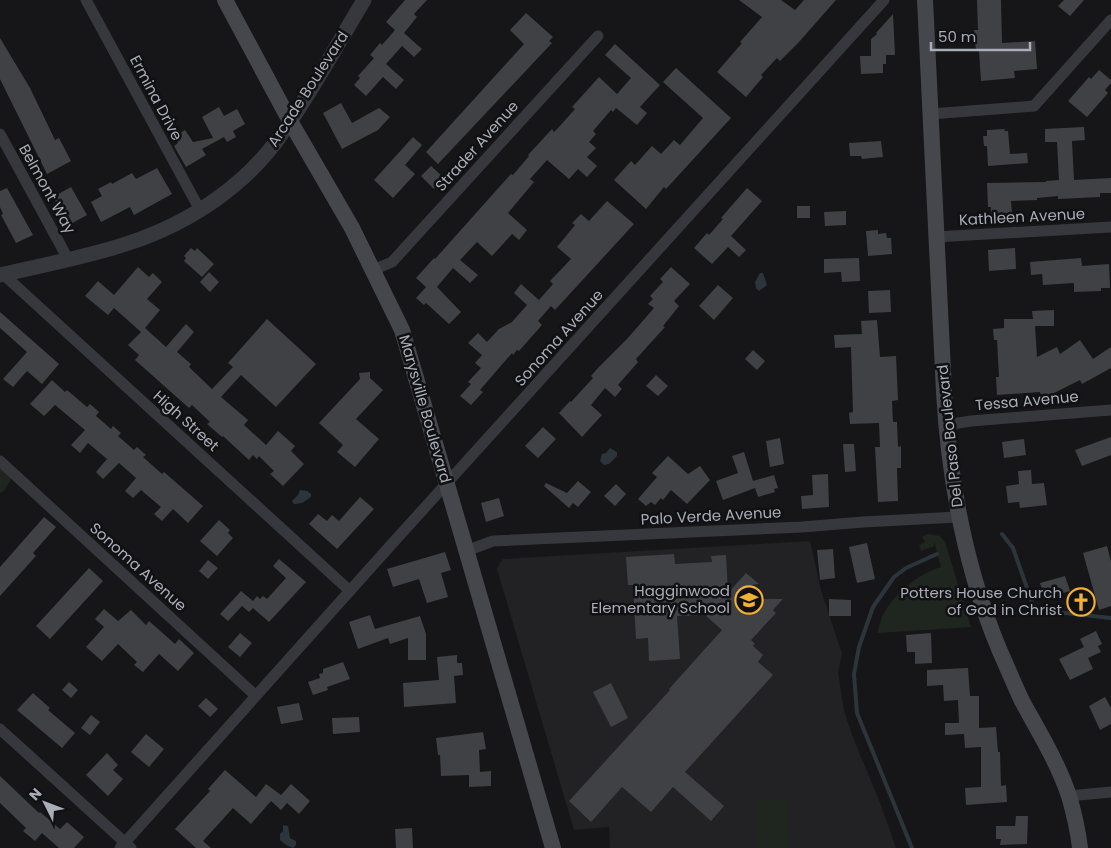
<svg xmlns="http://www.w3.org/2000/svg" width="1111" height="848" viewBox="0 0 1111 848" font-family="Poppins,sans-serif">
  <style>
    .built { fill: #222225 }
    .green { fill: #1e261f }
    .water { fill: #2c353c }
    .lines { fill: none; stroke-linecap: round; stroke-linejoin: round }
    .stream { stroke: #2c353c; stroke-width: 4 }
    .building { fill: #404145 }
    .minor { stroke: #37383d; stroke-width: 11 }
    .tertiary { stroke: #37383d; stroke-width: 15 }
    .secondary { stroke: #45474d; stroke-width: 16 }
    .labels { text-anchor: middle; stroke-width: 5; stroke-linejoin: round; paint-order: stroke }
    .street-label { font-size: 15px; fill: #a8adb8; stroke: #111113 }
    .poi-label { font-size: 15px; fill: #a8adb8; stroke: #111113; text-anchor: end }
  </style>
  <rect width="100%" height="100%" fill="#161618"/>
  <path class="built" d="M810,541L821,590L842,654L838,672L844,711L852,735L881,805L896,848H610L609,827L574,830L497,569L500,563L503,559Z"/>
  <path class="green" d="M0,456L16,471L4,491L0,493Z
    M928,534L940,536L945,542L971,627L878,633C880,604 914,575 941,567L934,541V546L921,551L919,545L925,542L922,537Z
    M788,798L789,848H758L757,801L760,799Z"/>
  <path class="water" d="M760,273H763L767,285L759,291L756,288L755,282Z
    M610,448L617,452V456L609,464L604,465L600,461L602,454L606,453Z
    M300,490L307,491L311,494V497L302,503L294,504L292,501L298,495Z
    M283,825L288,826L290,838L296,841V845L293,848L286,845L280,840V834L283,831Z"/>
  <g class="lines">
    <path class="stream" d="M1002,534L1013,548L1033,605L1038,610L1111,618
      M912,848L857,713L854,674L859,647L873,607L894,577L906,568L937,554"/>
  </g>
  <path class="building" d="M405,0H427L414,14L417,17L404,33L422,49L414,57L402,46L386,64L404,80L396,89L383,77L366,96L354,85L360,78L358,76L374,58L370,55L380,43L382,45L395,30L386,22Z
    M739,0H781L795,10L804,0H836L799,42L780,61L777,58L761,75L763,77L746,97L717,72L742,43L740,42L762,17Z
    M977,0H1001L1002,43L1035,41L1037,69L1014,71L1015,78L981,81L979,51H976L974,30H978Z
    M1064,0H1084L1070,16L1058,6Z
    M526,13L553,37L549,41L552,43L438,164L426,152L524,44L510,30Z
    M893,14L895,55H886V64H883V73L861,74L860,56H871V39L877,34L876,33Z
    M0,38L30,88L55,140L59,138L71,161L47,174L0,79Z
    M615,44L660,85L640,107L647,113L637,125L616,108L613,112L611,110L593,131L596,134L589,142L596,148L587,157L597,166L587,177L578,169L569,179L547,160L530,179L534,182L508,213L527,230L519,240L512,234L492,256L477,242L460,260L478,275L470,283L453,268L437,287L461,312L449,324L426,303L424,305L416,298L426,287L416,278L434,258L435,259L511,174L513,175L529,156L528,155L552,129L554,132L559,127L575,109L572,107L599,77L617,94L631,78L605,55Z
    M676,68L731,118L666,189L664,187L646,209L614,180L631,161L635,165L652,146L661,154L674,140L680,145L703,118L663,82Z
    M1099,70L1111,80V83L1105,90L1108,93L1087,117L1068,101L1089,77L1091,79Z
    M341,103L352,123L379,108L390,117L378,130L342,149L323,113Z
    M219,107L224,116L237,109L245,124L233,131L236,137L227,142L224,137L202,149L206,155L186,167L174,146L178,143L174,137L185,130L193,142L213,138L202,117Z
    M1084,127L1085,140L1072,141L1074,180L1111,178V193H1100V197L1058,199V196L1037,198V200L1011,201L1012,213L991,214V207H988L987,183L1046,182V181L1059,180L1057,142H1045V129Z
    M1005,129L1004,131H1008L1010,154L1027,153L1028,163L988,166L987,146H984L983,136H987V130Z
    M413,137L422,145L405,165L415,174L393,198L374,180Z
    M881,141L883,157L862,159L861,156H850L849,143Z
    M431,166L444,178L434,189L421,176Z
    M157,168L172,194L134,215L130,207L101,222L91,202L102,196L98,189L111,182L112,184L132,173L136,179Z
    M71,187L87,215L69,225L53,197Z
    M7,188L33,235L16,243L1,215L3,214L0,207V191Z
    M747,188L762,201L731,236L746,250L739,257L728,247L712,264L694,248L707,233L709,235L723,219L721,218Z
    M607,201L634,224L555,310L551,306L538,321L542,325L519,351L517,350L513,355L512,353L480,390L483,392L471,405L460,396L471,384L468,382L481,368L475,363L482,355L468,343L478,333L487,342L499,329L512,322L527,305L514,293L521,284L539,300L553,284L550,281L571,259L557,247L575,225L572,223L581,214L589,221Z
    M797,206H810V218H797Z
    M846,211V225L825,226L824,212Z
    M878,230V234L886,233L887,238H891L892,254L868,256L866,231Z
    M191,248L195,251L197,248L214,264L202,277L184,261L186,258L184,256Z
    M1015,248L1016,269L989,271L988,250Z
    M859,258L860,281L842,282L841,272L824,273V259Z
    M1081,258L1082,266L1109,264L1110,288H1101V291L1074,292V283L1043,285L1042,274L1031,275L1030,262Z
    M138,267L149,277L153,273L162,282L147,299L160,310L145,328L166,347L186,324L194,332L177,352L191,364L189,367L212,389L233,367L228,363L267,319L316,364L276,407L241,375L221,397L248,420L244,425L266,445L278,431L295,446L291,451L304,464L283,486L270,474L274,471L259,456L257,459L253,455L249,460L223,436L222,437L207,424L210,422L192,405L189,408L135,360L139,355L128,345L141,332L114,308L108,315L85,296L98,281L114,295Z
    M671,267L690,284L674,301L679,306L663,326L665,327L636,359L638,362L618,385L622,389L615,397L605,388L591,405L602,415L582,437L559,413L570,401L571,402L593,378L591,376L597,369L627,339L654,308L648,304L653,299L650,296L663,282L660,279Z
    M209,272L219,282L210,292L200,282Z
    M718,285L733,298L714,320L699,306Z
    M890,290L891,312L869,313L868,291Z
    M1054,310V326H1035L1037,357L1057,347L1060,354L1080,340L1093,359L1111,347V368L1082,384L1080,380L1050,395L1041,396L1040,392L997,395L996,377H999L997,340H994L993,329L1004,328V319H1033L1032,311Z
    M0,312L59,364L42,384L27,371L13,387L3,379L27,352L0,328Z
    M877,320L880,357L896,356L898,400L892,401L893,422H897L898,447L901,446V468H897L898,501L878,502L875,447H880L879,423L850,424L849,413L853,412L851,347L835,348L834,335L862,334L861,321Z
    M753,350L765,361L757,370L745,359Z
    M370,372V378L383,390L356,419L379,439L355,467L337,452L343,445L319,423L360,379L359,373Z
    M656,375L668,386L658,396L646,386Z
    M52,380L65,392L67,390L87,407L90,404L99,412L96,416L111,429L113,426L121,433L118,436L134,450L137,447L146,455L143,457L162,474L164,472L203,506L188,523L173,509L162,521L154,514L161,507L141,490L133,498L125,491L136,478L119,463L103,479L96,472L107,459L88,443L80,453L71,445L85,430L55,405L44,416L30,404Z
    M543,427L556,439L538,458L525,446Z
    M1111,437V455L1082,466L1075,450Z
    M780,438L784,464L770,467L766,441Z
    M1024,439L1026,455L1004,458L1002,442Z
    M843,444H854L856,471L845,472Z
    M744,452L753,481L774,475L778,488L774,489L775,492L758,497L755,488L723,500L716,481L738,473L732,456Z
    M668,456L688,474L700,466L710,480L687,504L671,490L663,500L661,498L655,505L651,502L646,506L638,499L657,477L652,473Z
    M1031,470L1032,484L1044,483L1047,505L1020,508L1019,502L1008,503L1006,486L1019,484L1018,471Z
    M828,474L829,507L802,509L801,496L813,495L812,475Z
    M578,481L591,492L578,507L573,503L569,508L544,486L546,483L567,493Z
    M616,484L626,494L615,506L604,496Z
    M360,497L374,509L337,549L309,524L318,514L327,521L332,515L339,521Z
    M499,498L504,516L486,522L481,503Z
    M44,517L56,527L33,553L36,556L0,596V567Z
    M219,520L230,530L228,533L233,538L217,556L200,541Z
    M867,543L875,579L857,583L849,547Z
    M1107,546L1111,561V606L1099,610L1083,553Z
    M833,549L835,578L820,580L817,550Z
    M445,552L451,570L441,573L448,597L427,603L419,579L393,587L387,569Z
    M674,554L675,564L712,562L711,556L726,555L728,593L746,573L759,584L751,585L752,599H783L773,610L776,613L751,640L755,644L753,646L763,655L758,662L773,675L685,772L724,806L711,821L673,787L651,812L622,787L591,822L569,801L670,690L669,689L722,630L705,615L677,616L680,659L649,661L648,638L636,639L633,585H628L626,557Z
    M279,559L306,582L269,622L253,608L249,612L242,606L228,621L220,614L241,591L253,601L257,596L260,599L263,596L267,599L286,578L273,566Z
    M208,560L218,568L208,579L199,571Z
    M89,568L103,581L50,639L36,626Z
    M1065,576L1070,591L1045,598L1040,583Z
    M829,599L851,600V616H829Z
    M104,609L118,621L131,610L146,625L149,621L175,644L179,639L194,653L178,671L159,654L143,672L134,665L137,662L118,644L102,661L86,647L104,627L95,619Z
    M370,615L375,629L420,616L426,634V660H408V638L390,644L388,638L358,649L349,622Z
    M1096,631L1102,644L1098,646L1101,652L1088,658L1093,669L1070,680L1059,659L1084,647L1080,639Z
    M240,633L252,643L240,657L228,647Z
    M931,633L932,663L915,664V652H907L906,635Z
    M457,655V663H462L463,675L454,676L456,703L404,707L403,683L439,680L437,657Z
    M343,662L350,679L327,687L328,690L313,695L308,682L320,678L319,674L323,673V669Z
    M968,668L970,696H979V728L996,727L998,752H1000L1001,786L1006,785L1007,802L966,805L965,788L981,787V747L965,748L964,734L945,735V723H959L958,700L944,701L943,685L927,686V670Z
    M69,682L78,690L71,698L62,690Z
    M611,683L628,718L611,727L593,692Z
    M33,693L50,708L48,710L75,733L62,748L17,710Z
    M1105,697L1111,708V724L1100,730L1089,706Z
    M206,698L218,709L210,717L198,706Z
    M299,703L303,720L281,724L277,707Z
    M91,715L100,722L90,735L81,728Z
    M359,717L360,732L333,734L332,718Z
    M483,732L486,749L479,750L480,772L491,771V786L469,787V775L441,776L440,755H438L436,738Z
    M146,734L164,749L149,767L131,752Z
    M107,753L118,765L113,770L123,779L108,796L86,775Z
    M225,770L256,797L266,784L281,795L291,784L310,801L299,814L287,803L281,810L271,801L251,824L233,808L203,841L211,848H196L175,829L210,791L208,789Z
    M0,776L39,813L40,812L60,829L67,822L84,837L74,848H59L42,833L35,841L23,831L26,828L0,803Z
    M1016,816H1028L1027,844L1000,845L1001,839H996V826H1015Z
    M412,828L413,848H396L395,829Z"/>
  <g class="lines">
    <path class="minor" d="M86,0L200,210
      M931,114L1034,106L1111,20
      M0,134L68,259
      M935,237L1111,227
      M373,270L392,262L598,36
      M3,274L350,591
      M946,425L971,421L1111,410
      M0,461L256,696
      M466,551L493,541L802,527L863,522L958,517
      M0,729L131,848
      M1069,796L1111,792
      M120,848L390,546L884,0"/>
    <path class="tertiary" d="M0,275C43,265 87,257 129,243C190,223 249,184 285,129C314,88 338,43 364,0"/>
    <path class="secondary" d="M225,0L290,121L352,228L402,330L553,848
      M925,0L944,392C949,480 965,567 999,649C1007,667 1014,684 1022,701C1039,732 1058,763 1069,796C1074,813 1078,831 1080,848"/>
  </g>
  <defs>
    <g id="school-ring" transform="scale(1.4375)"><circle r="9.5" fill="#111113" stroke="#f2b134" stroke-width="1.5"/><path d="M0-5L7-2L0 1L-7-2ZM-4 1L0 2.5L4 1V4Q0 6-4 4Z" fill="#f2b134"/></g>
    <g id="church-ring" transform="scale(1.4375)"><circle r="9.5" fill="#111113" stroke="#f2b134" stroke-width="1.5"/><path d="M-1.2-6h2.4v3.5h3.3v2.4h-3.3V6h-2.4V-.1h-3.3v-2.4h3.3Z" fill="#f2b134"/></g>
  </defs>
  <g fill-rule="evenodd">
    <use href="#school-ring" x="749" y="600"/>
    <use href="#church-ring" x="1081" y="602"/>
  </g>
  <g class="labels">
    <g class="street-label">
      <text transform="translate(308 89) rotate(-57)" y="5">Arcade Boulevard</text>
      <text transform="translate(156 98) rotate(62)" y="5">Ermina Drive</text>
      <text transform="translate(477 146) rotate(-48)" y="5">Strader Avenue</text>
      <text transform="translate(47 189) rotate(61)" y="5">Belmont Way</text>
      <text transform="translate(1022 217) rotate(-3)" y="5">Kathleen Avenue</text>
      <text transform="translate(559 338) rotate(-48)" y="5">Sonoma Avenue</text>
      <text transform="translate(1027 401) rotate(-5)" y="5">Tessa Avenue</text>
      <text transform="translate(425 409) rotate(74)" y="5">Marysville Boulevard</text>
      <text transform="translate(186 421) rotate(42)" y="5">High Street</text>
      <text transform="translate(950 436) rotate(-96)" y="5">Del Paso Boulevard</text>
      <text transform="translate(711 516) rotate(-3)" y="5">Palo Verde Avenue</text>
      <text transform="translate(138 567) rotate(42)" y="5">Sonoma Avenue</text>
    </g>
    <g class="poi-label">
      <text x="730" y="596">Hagginwood<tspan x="730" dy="17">Elementary School</tspan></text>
      <text x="1062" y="598">Potters House Church<tspan x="1062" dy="17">of God in Christ</tspan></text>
    </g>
  </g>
  <g transform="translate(45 803) rotate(312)" stroke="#111113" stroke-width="4" paint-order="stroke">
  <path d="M0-4L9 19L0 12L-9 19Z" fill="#a8adb8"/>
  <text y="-8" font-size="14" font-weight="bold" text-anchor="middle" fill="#a8adb8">N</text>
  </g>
  <path d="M931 42v8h99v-8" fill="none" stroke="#a8adb8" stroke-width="2.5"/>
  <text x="938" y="42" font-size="15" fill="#a8adb8" stroke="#111113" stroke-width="4" paint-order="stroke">50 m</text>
</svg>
